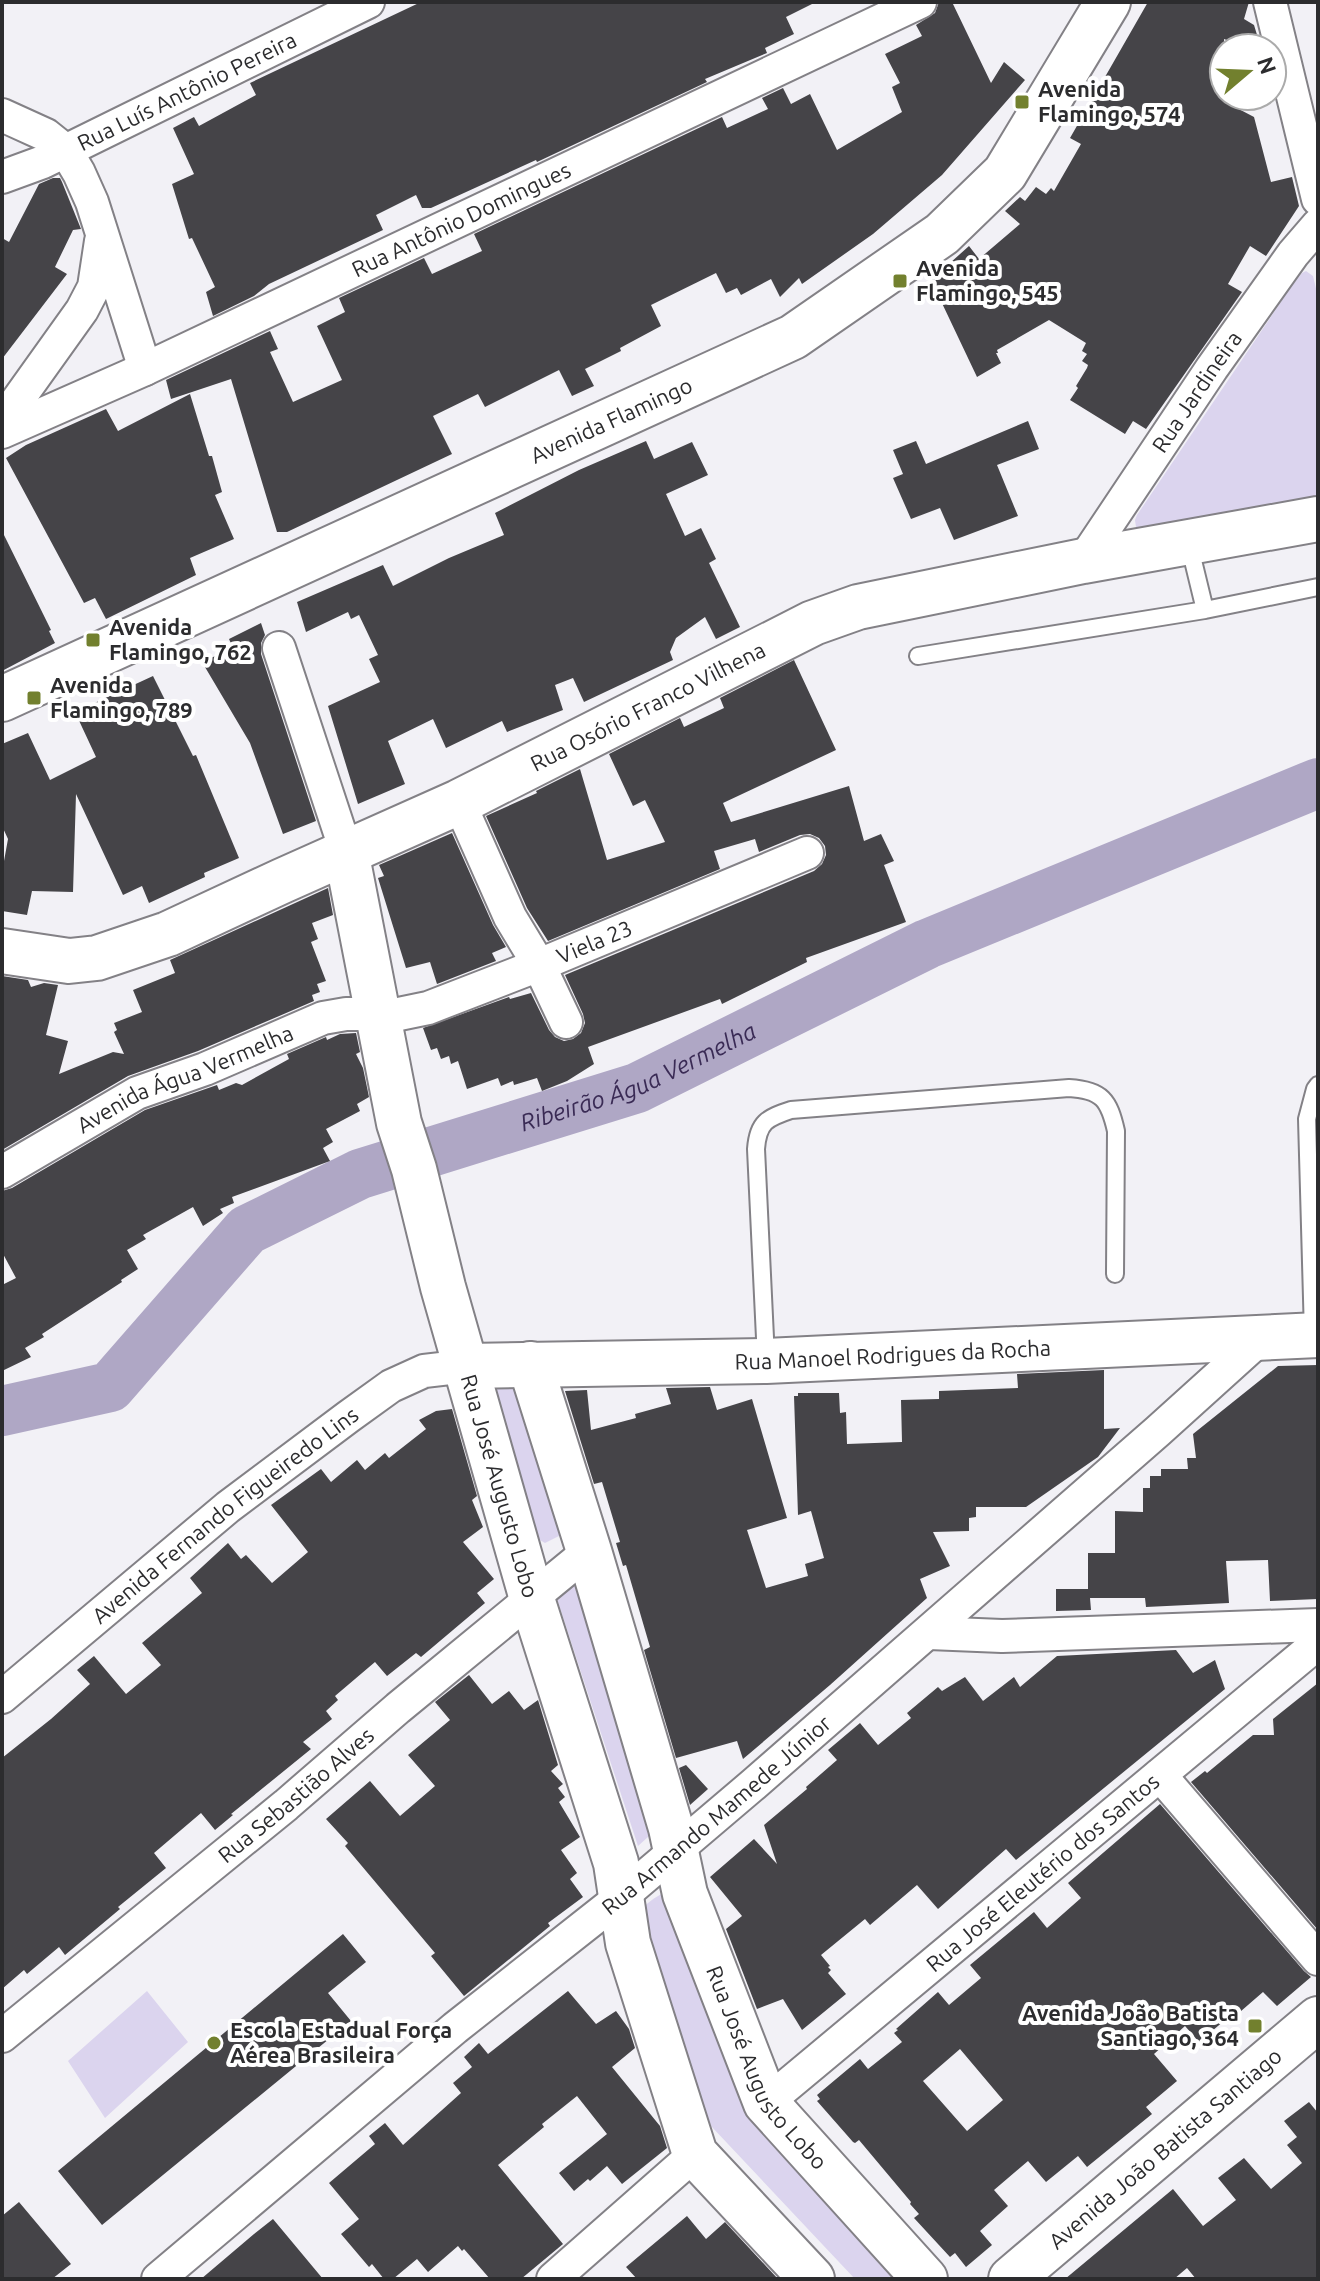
<svg xmlns="http://www.w3.org/2000/svg" width="1320" height="2281" viewBox="0 0 1320 2281" font-family="Ubuntu,sans-serif">
  <style>
    .green { fill: #dbd4ee }
    .lines { fill: none; stroke-linecap: round; stroke-linejoin: round }
    .river { stroke: #afa7c5; stroke-width: 50 }
    .building { fill: #454448; fill-rule: evenodd }
    .lane-casing { stroke: #838186; stroke-width: 20 }
    .street-casing { stroke: #838186; stroke-width: 36 }
    .secondary-casing { stroke: #838186; stroke-width: 48 }
    .lane { stroke: #fff; stroke-width: 16 }
    .street { stroke: #fff; stroke-width: 32 }
    .secondary { stroke: #fff; stroke-width: 44 }
    .poi-dot { fill: #72802e; stroke: #fff; stroke-width: 3 }
    .labels { text-anchor: middle; stroke-width: 8; stroke-linejoin: round; paint-order: stroke }
    .poi-label { font-size: 22px; font-weight: bold; fill: #2c2c2e; stroke: #fff; text-anchor: start }
    .street-label { font-size: 22px; fill: #2c2c2e; stroke: #fff }
    .water-label { font-size: 24px; font-style: italic; fill: #3a2b55; stroke: #fff }
  </style>
  <rect width="100%" height="100%" fill="#f2f1f6"/>
  <path class="green" d="M1306,271L1313,276L1318,297V498L1141,529L1136,527L1135,520L1137,515L1291,287L1302,273Z
    M511,1384L528,1395L565,1524L561,1535L545,1543L528,1533L488,1388Z
    M570,1574L585,1581L658,1828L638,1846L555,1593Z
    M673,1888L740,2102L909,2279H855L711,2126L637,1918C644,1902 658,1896 673,1888Z
    M147,1991L188,2042L105,2118L68,2061Z"/>
  <g class="lines">
    <path class="river" id="s1" d="M2,1411L110,1387L247,1230L360,1174L637,1088L927,944L1318,783"/>
  </g>
  <path class="building" d="M421,2H816L786,17L794,34L765,48L767,53L705,79L707,82L537,162L536,160L431,208H422L416,195L376,215L383,230L269,284L254,296L213,316L206,292L215,287L192,238L189,239L172,184L194,174L173,128L194,117L199,126L256,95L250,83Z
    M939,2H952L991,83L1004,62L1025,80L942,175L873,234L802,284L799,278L780,297L771,279L741,295L737,288L726,293L716,273L651,305L661,326L620,348L621,351L585,369L594,386L572,396L559,370L485,407L478,394L433,416L452,454L287,532H277L231,379L171,399L166,380L270,331L278,349L270,352L293,402L342,380L317,326L345,312L339,298L424,258L432,274L482,251L474,234L722,117L727,128L768,109L762,98L783,88L791,104L810,94L837,150L902,112L892,87L900,83L885,54L922,36L916,25L935,13Z
    M1148,2H1249L1244,19L1254,25L1261,48H1249L1224,39V96H1239L1233,106L1254,117L1271,182L1292,177L1299,206L1266,256L1250,246L1228,284L1242,292L1146,429L1133,421L1125,434L1070,400L1078,388L1076,386L1087,368L1088,365L1082,361L1087,354L1082,351L1086,343L1049,320L997,350L998,353H996L1001,363L977,377L931,280L969,246L979,259L1020,224L1005,211L1020,197L1025,201L1036,187L1046,194L1051,188L1054,191L1081,144L1070,138Z
    M53,178H60L62,182L81,229L73,230L55,267L67,274L2,359V238L9,242L39,184Z
    M190,394L209,456H212L222,492L215,495L234,539L190,558L196,575L106,619L95,598L84,603L6,458L26,445L106,409L118,431Z
    M1028,421L1039,449L997,465L1018,516L954,540L940,508L911,519L893,478L903,474L893,450L916,441L926,464Z
    M646,441L654,459L692,442L708,475L666,494L685,536L701,528L716,559L709,563L740,627L716,639L705,617L676,638L670,652L673,660L584,702L573,678L555,685L563,710L507,732L502,721L446,748L433,719L388,741L405,784L358,804L328,706L380,682L369,659L378,655L359,615L351,619L348,612L306,632L297,602L383,565L393,586L449,558L504,535L495,513L579,470Z
    M2,531L51,630L49,631L55,643L2,671Z
    M261,623L265,635L261,643V654L316,821L283,834L250,743L202,662L233,648L229,639Z
    M794,660L836,750L723,803L731,822L849,786L864,841L881,834L894,861L884,865L906,922L806,958L807,962L722,1004L720,999L588,1047L594,1064L567,1081L542,1091L537,1078L514,1085L513,1081L501,1086L498,1078L467,1089L458,1061L451,1064L449,1056L441,1059L437,1048L431,1050L423,1028L509,997L510,999L531,993L549,1030L555,1037L564,1041L573,1039L581,1033L585,1023L583,1014L565,975L814,871L822,864L826,855L825,846L819,838L810,834L800,835L759,852L755,839L714,851L720,869L548,941L527,908L486,816L537,793L536,791L580,769L607,860L665,842L645,800L633,806L609,754L680,718L684,727L724,708L720,698Z
    M153,676L193,756L196,755L239,858L204,873L205,877L149,903L142,886L123,895L76,794L73,892L32,891L27,915L2,911V872L8,839L2,826V744L28,733L50,780L96,757L75,712Z
    M452,833L493,925L506,947L492,953L496,961L437,984L430,962L406,968L378,878L384,876L379,865Z
    M328,888L333,915L312,923L318,939L311,942L326,981L317,984L320,992L312,995L314,1001L198,1051L128,1076L2,1150V976L28,980L31,987L44,983L58,985L46,1035L68,1041L59,1074L113,1052L124,1054L114,1032L117,1030L114,1023L142,1012L133,990L175,973L170,960Z
    M356,1033L360,1052L356,1054L363,1068L369,1097L357,1104L360,1111L326,1129L333,1142L323,1148L330,1161L232,1197L234,1203L220,1209L223,1213L203,1226L193,1207L143,1235L146,1239L127,1250L138,1269L121,1280L122,1282L42,1334L44,1337L25,1348L31,1357L2,1371V1285L16,1278L2,1252V1191L12,1188L145,1110L217,1085L219,1090L236,1083L242,1085L289,1059L287,1054L326,1037L327,1040L340,1034Z
    M1318,1365V1599L1270,1601L1268,1560L1226,1561L1229,1603L1146,1607L1145,1598H1090L1091,1610L1056,1611V1589H1088V1553H1115V1511L1143,1512V1488H1150V1476H1161V1469H1188L1187,1458H1196L1193,1434L1278,1366Z
    M1104,1370V1429L1120,1428L1098,1457L1026,1507H976V1517L969,1518V1531L933,1532L950,1566L920,1579L927,1598L830,1685L743,1759L737,1741L676,1758L644,1650L650,1647L626,1565L623,1566L616,1543L620,1542L602,1482L594,1484L565,1391L587,1390L591,1430L636,1418L635,1414L671,1404L666,1388L710,1387L717,1410L752,1399L787,1518L747,1530L766,1588L808,1576L805,1564L824,1558L811,1511L798,1515L794,1396H798V1393H839L840,1413L846,1412L847,1444L902,1442L901,1400L939,1399V1391L1018,1388L1017,1374Z
    M452,1409L477,1496L472,1500L483,1527L463,1542L494,1579L477,1593L485,1603L421,1657L416,1653L387,1676L375,1662L335,1696L338,1700L326,1711L332,1719L303,1742L311,1749L231,1814L233,1815L215,1830L201,1813L154,1853L166,1868L118,1907L120,1909L65,1955L59,1947L27,1974L24,1970L2,1989V1758L51,1719L90,1684L77,1670L94,1656L126,1694L161,1665L142,1643L202,1593L190,1578L228,1543L241,1559L246,1555L272,1583L308,1552L271,1505L321,1469L331,1482L357,1460L365,1470L385,1453L389,1458L426,1429L419,1420L436,1411Z
    M1176,1650L1193,1673L1215,1660L1225,1689L1016,1860L1006,1849L938,1909L917,1885L870,1925L865,1919L821,1955L830,1966L828,1967L831,1970L828,1973L846,1994L802,2030L783,1999L757,2009L726,1929L742,1916L710,1877L754,1839L777,1864L764,1825L807,1789L806,1787L837,1760L828,1750L860,1723L878,1745L911,1718L907,1713L938,1687L942,1691L965,1677L983,1701L1014,1677L1020,1687L1057,1656Z
    M469,1675L492,1704L509,1691L524,1710L538,1700L558,1765L551,1771L563,1784L558,1788L565,1797L559,1802L580,1837L561,1850L577,1873L570,1879L583,1897L548,1923L550,1926L464,1996L431,1956L435,1953L345,1846L348,1843L326,1819L370,1781L400,1816L435,1786L408,1755L450,1720L435,1702Z
    M1318,1683V1930L1191,1782L1205,1771L1207,1773L1253,1735H1274L1273,1719Z
    M686,1765L708,1789L690,1805L679,1768Z
    M1160,1804L1304,1971L1311,1977L1277,2006L1263,1992L1233,2018L1231,2015L1199,2042L1185,2026L1154,2054L1177,2081L1146,2107L1152,2114L1087,2167L1078,2156L1046,2182L1028,2161L994,2190L1008,2206L980,2231L992,2245L966,2267L955,2253L950,2257L914,2218L919,2214L910,2204L911,2202L859,2140L855,2143L853,2142L817,2101L820,2099L817,2095L860,2059L868,2069L902,2042L894,2033L898,2030L896,2029L938,1992L949,2005L981,1978L970,1965L1034,1912L1047,1928L1081,1898L1068,1883ZM960,2049L1003,2100L967,2131L923,2081Z
    M343,1934L366,1962L328,1993L351,2021L102,2225L58,2171Z
    M568,1991L596,2024L616,2011L629,2029L635,2048L612,2067L660,2126L667,2148L622,2184L607,2166L590,2181L588,2179L574,2191L559,2173L607,2134L577,2096L542,2124L544,2127L498,2165L563,2244L521,2279H490L464,2249L462,2251L458,2246L428,2272L417,2259L393,2279H384L372,2264L369,2267L341,2234L359,2219L329,2183L375,2144L369,2136L385,2123L403,2145L461,2093L453,2083L472,2067L464,2057L479,2043L488,2054Z
    M1309,2102L1318,2113V2279H1196L1187,2268L1174,2279H1065L1173,2189L1203,2226L1236,2200L1218,2178L1244,2158L1271,2189L1302,2163L1287,2145L1297,2137L1284,2121Z
    M19,2202L71,2264L52,2279H2V2216Z
    M687,2216L706,2239L725,2222L778,2279H637L626,2267Z
    M273,2219L323,2279H201L254,2234Z"/>
  <g class="lines">
    <g class="lane-casing">
      <path id="lane" d="M1189,544L1205,610L1318,587
        M918,656L1205,610
        M1313,1334L1307,1119L1315,1089L1318,1085
        M766,1359L756,1149C758,1122 767,1118 791,1110L1069,1088C1102,1090 1109,1100 1116,1131L1115,1274"/>
    </g>
    <g class="street-casing">
      <g id="street">
        <path d="M1270,2L1318,199"/>
        <path d="M2,115L46,135L66,151L79,173L92,202L145,369"/>
        <path id="s2" d="M2,177L43,162L368,2"/>
        <path d="M2,422L82,310L94,287L101,241"/>
        <path id="s3" d="M2,432L145,369L920,2"/>
        <path id="s4" d="M1083,561L1212,368L1293,254L1318,225"/>
        <path d="M279,648L346,851"/>
        <path d="M459,802L510,917L539,965L566,1022"/>
        <path id="s5" d="M2,1172L137,1093L205,1069L323,1018L346,1014H399L428,1008L539,965L807,853"/>
        <path d="M929,1633L1002,1636L1318,1625"/>
        <path id="s6" d="M2,1697L228,1507L348,1417L391,1386L424,1371L467,1366"/>
        <path d="M1160,1775L1318,1959"/>
        <path id="s7" d="M2,2036L286,1805L398,1708L589,1551"/>
        <path id="s8" d="M766,2103L1318,1643"/>
        <path id="s9" d="M158,2279L455,2028L621,1897L754,1784L1158,1431L1262,1337"/>
        <path d="M553,2279L695,2154"/>
      </g>
    </g>
    <g class="secondary-casing">
      <g id="secondary">
        <path id="s10" d="M2,699L793,337L942,234L1005,173L1108,2"/>
        <path id="s11" d="M346,851L399,1123L414,1169L443,1287L532,1599L616,1863L628,1943L695,2154L812,2279"/>
        <path id="s12" d="M2,951L69,961L97,958L168,934L282,881L459,802L813,623L858,607L1083,561L1318,519"/>
        <path id="s13" d="M530,1364L589,1551L671,1828L685,1894L766,2103L925,2279"/>
        <path id="s14" d="M467,1366L766,1361L1318,1335"/>
        <path id="s15" d="M1011,2279L1318,2019"/>
      </g>
    </g>
    <use href="#lane" class="lane"/>
    <use href="#street" class="street"/>
    <use href="#secondary" class="secondary"/>
  </g>
  <g class="poi-dot">
    <rect x="1014" y="94" width="16" height="16" rx="4"/>
    <rect x="892" y="273" width="16" height="16" rx="4"/>
    <rect x="85" y="632" width="16" height="16" rx="4"/>
    <rect x="26" y="690" width="16" height="16" rx="4"/>
    <rect x="1247" y="2018" width="16" height="16" rx="4"/>
    <circle cx="214" cy="2043" r="8"/>
  </g>
  <g class="labels">
    <g class="poi-label">
      <text x="1038" y="97">Avenida<tspan x="1038" dy="25">Flamingo, 574</tspan></text>
      <text x="916" y="276">Avenida<tspan x="916" dy="25">Flamingo, 545</tspan></text>
      <text x="109" y="635">Avenida<tspan x="109" dy="25">Flamingo, 762</tspan></text>
      <text x="50" y="693">Avenida<tspan x="50" dy="25">Flamingo, 789</tspan></text>
      <text x="1239" y="2021" text-anchor="end">Avenida João Batista<tspan x="1239" dy="25">Santiago, 364</tspan></text>
      <text x="230" y="2038">Escola Estadual Força<tspan x="230" dy="25">Aérea Brasileira</tspan></text>
    </g>
    <g class="street-label">
      <text dy="8" stroke="none"><textPath href="#s2" startOffset="204">Rua Luís Antônio Pereira</textPath></text>
      <text dy="8" stroke="none"><textPath href="#s3" startOffset="506">Rua Antônio Domingues</textPath></text>
      <text dy="8" stroke="none"><textPath href="#s4" startOffset="204">Rua Jardineira</textPath></text>
      <text dy="8" stroke="none"><textPath href="#s10" startOffset="670">Avenida Flamingo</textPath></text>
      <text dy="8" stroke="none"><textPath href="#s12" startOffset="702">Rua Osório Franco Vilhena</textPath></text>
      <text dy="8" stroke="none"><textPath href="#s5" startOffset="642">Viela 23</textPath></text>
      <text dy="8" stroke="none"><textPath href="#s5" startOffset="206">Avenida Água Vermelha</textPath></text>
      <text dy="8" stroke="none"><textPath href="#s14" startOffset="426">Rua Manoel Rodrigues da Rocha</textPath></text>
      <text dy="8" stroke="none"><textPath href="#s11" startOffset="654">Rua José Augusto Lobo</textPath></text>
      <text dy="8" stroke="none"><textPath href="#s6" startOffset="288">Avenida Fernando Figueiredo Lins</textPath></text>
      <text dy="8" stroke="none"><textPath href="#s7" startOffset="380">Rua Sebastião Alves</textPath></text>
      <text dy="8" stroke="none"><textPath href="#s9" startOffset="726">Rua Armando Mamede Júnior</textPath></text>
      <text dy="8" stroke="none"><textPath href="#s8" startOffset="360">Rua José Eleutério dos Santos</textPath></text>
      <text dy="8" stroke="none"><textPath href="#s13" startOffset="746">Rua José Augusto Lobo</textPath></text>
      <text dy="8" stroke="none"><textPath href="#s15" startOffset="202">Avenida João Batista Santiago</textPath></text>
    </g>
    <g class="water-label">
      <text dy="8" stroke="none"><textPath href="#s1" startOffset="740">Ribeirão Água Vermelha</textPath></text>
    </g>
  </g>
  <rect width="1320" height="2281" fill="none" stroke="#2c2c2e" stroke-width="8"/>
  <g transform="translate(1248 72) rotate(71)"><circle r="38" fill="#ffffff" stroke="#ababab" stroke-width="2"/>
  <path d="M0-6L14 30L0 20L-14 30Z" fill="#72802e"/>
  <text y="-12" font-size="22" font-weight="bold" text-anchor="middle" fill="#2c2c2e">N</text>
  </g>
</svg>
